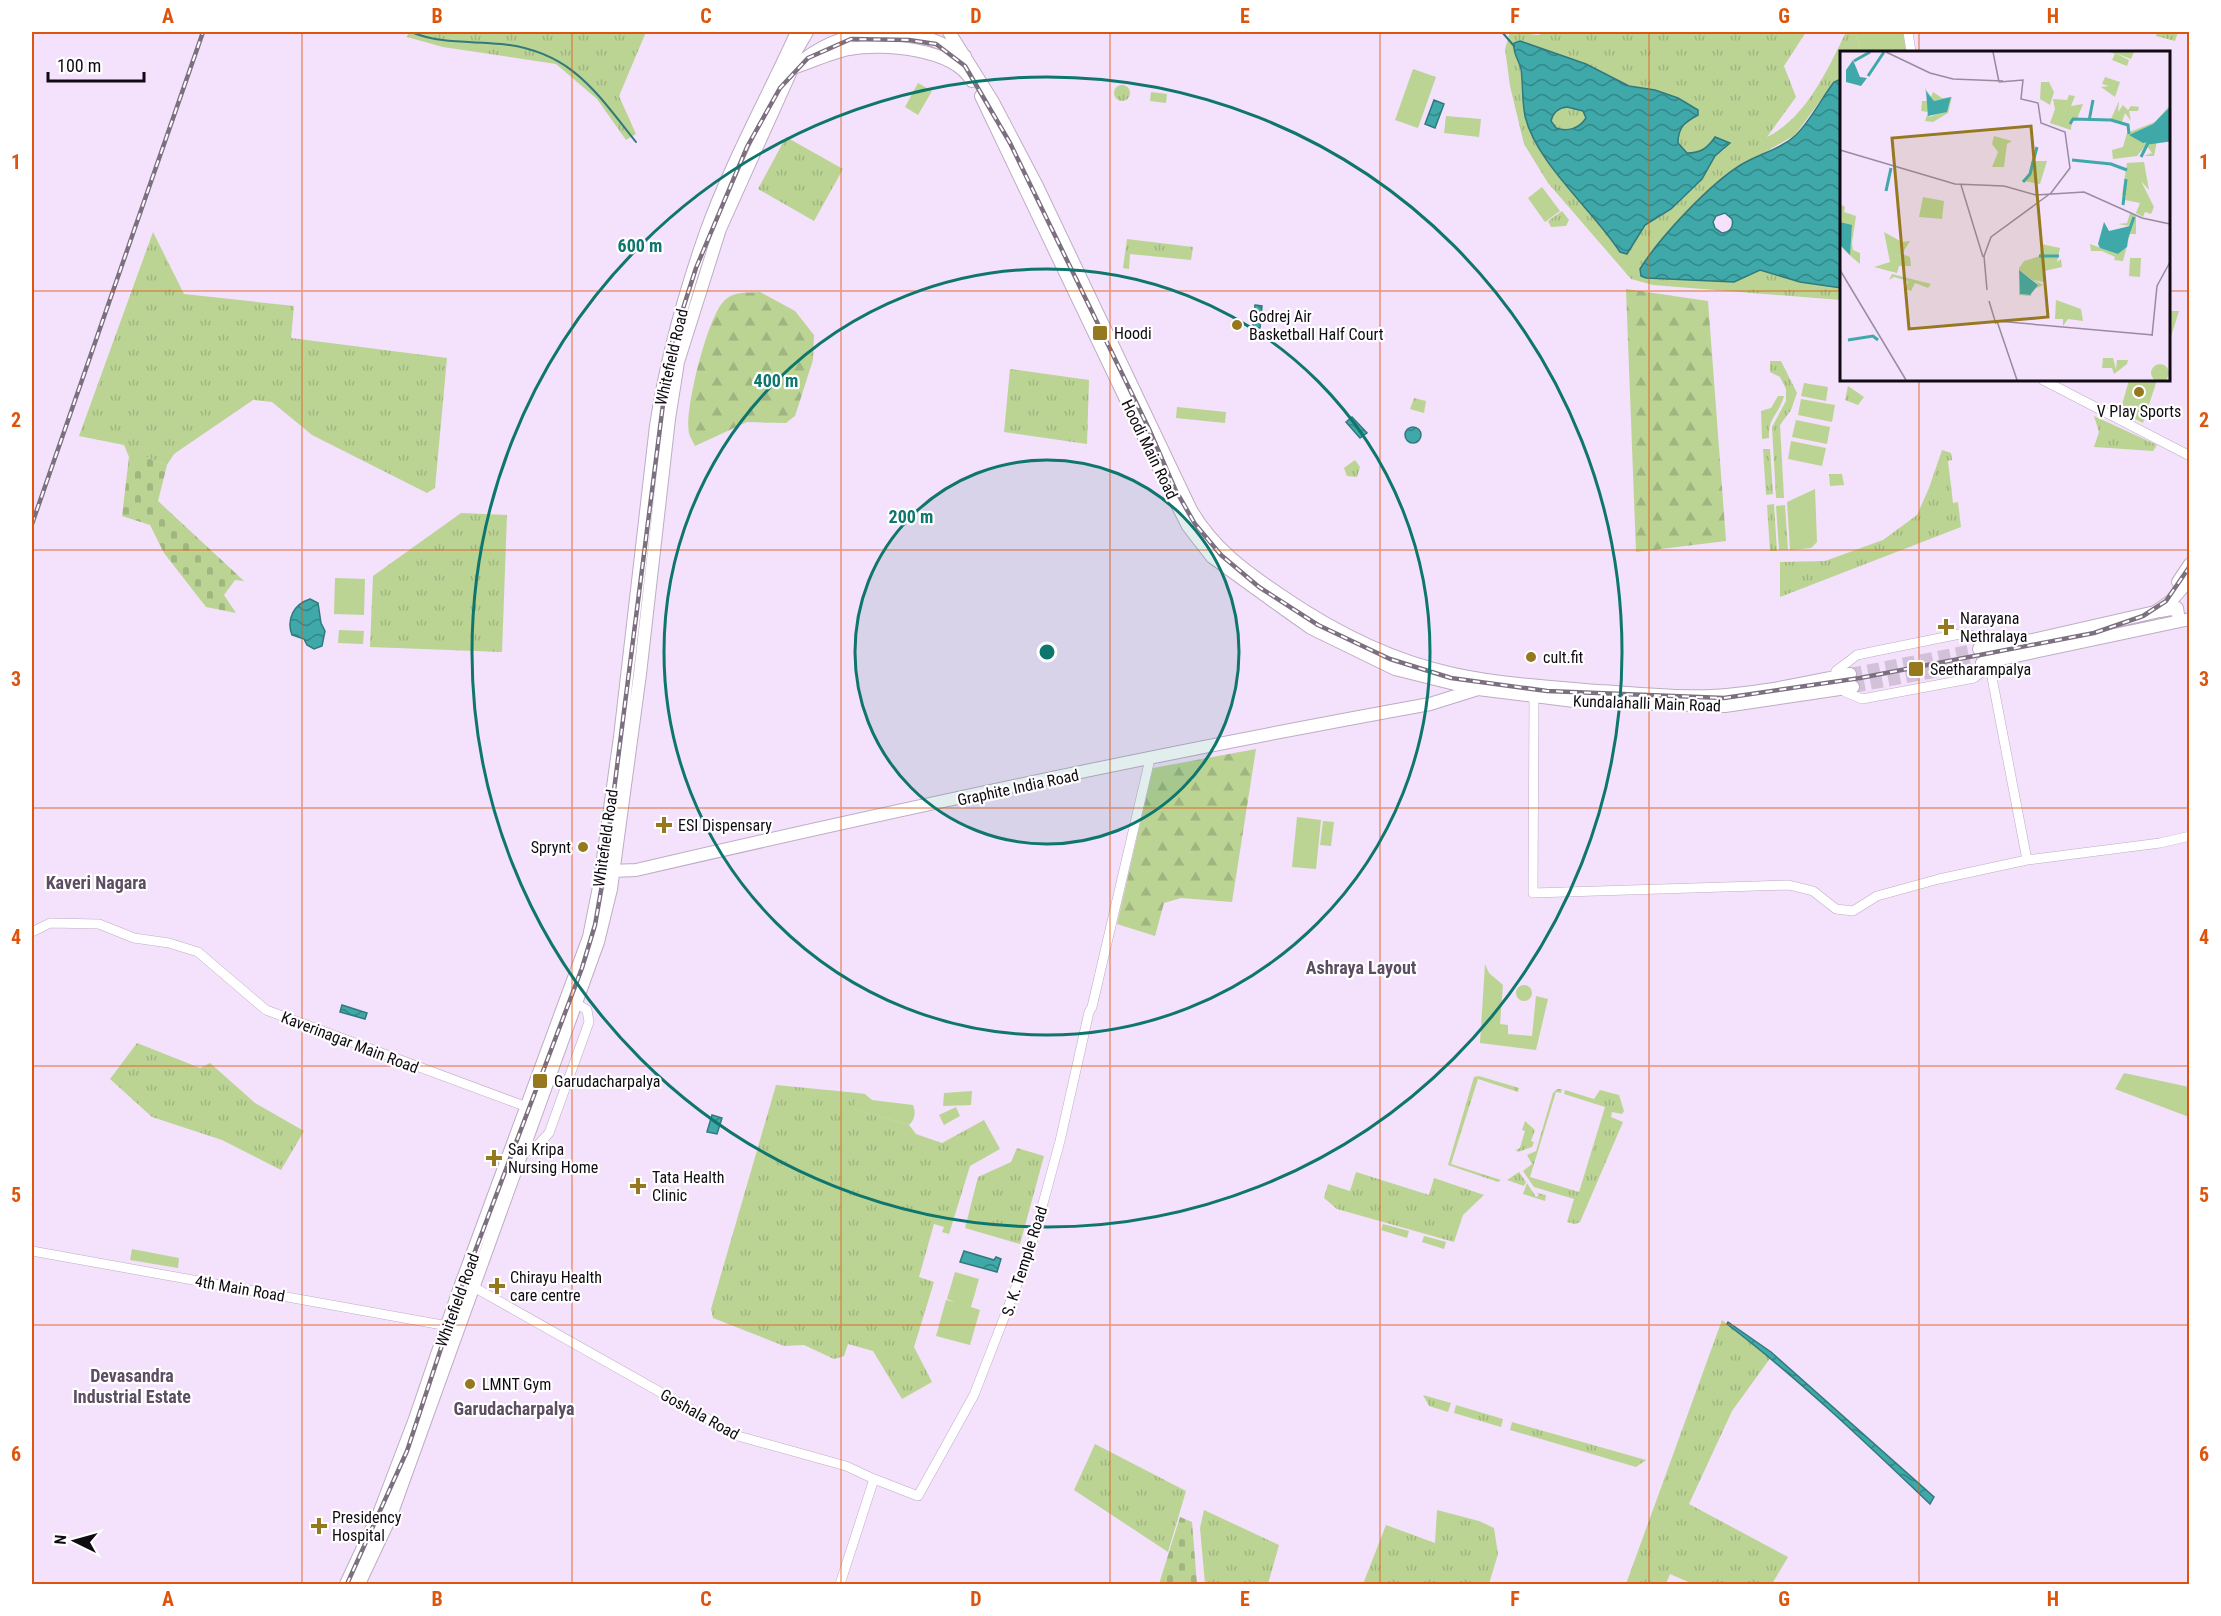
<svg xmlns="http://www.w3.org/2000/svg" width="2221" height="1616" viewBox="0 0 2221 1616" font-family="'Roboto Condensed',sans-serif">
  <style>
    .grass { fill: url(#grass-tufts); fill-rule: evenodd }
    .forest { fill: url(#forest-firs) }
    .cemetery { fill: url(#cemetery-stones) }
    .garden { fill: #bbd494 }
    .water { fill: url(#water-waves); stroke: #31797c; stroke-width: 1.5; fill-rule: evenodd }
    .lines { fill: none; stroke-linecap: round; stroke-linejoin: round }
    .stream { stroke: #31797c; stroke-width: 2 }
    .primary-tunnel { stroke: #d2c1d8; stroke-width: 12; stroke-dasharray: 12 6; stroke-linecap: butt }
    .tertiary-casing { stroke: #beacc4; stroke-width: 10 }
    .primary-casing { stroke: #beacc4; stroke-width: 14 }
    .tertiary { stroke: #fff; stroke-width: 9 }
    .primary { stroke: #fff; stroke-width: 12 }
    .rail-casing { stroke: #7c6f80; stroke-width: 4.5 }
    .rail { stroke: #fff; stroke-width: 2; stroke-dasharray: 7; stroke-linecap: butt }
    .grid { fill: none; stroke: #dd550c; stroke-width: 1.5; stroke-opacity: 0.55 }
    .ring { fill: none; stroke: #0f766e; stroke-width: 3 }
    .poi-dot { fill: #967820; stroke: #fff; stroke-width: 2 }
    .labels { text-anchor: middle; stroke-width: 4.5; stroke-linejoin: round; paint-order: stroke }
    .poi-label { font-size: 16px; fill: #100a12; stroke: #fff; text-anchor: start }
    .street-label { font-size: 16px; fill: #100a12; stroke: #fff }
    .neighbourhood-label { font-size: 18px; font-weight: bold; fill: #5d4d63; stroke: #fff }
    .inset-river { fill: none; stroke: #3fa8a9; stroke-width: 3 }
    .inset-road { fill: none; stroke: #998b9e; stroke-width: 1.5 }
    .view { fill: #967820; fill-opacity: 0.15; stroke: #967820; stroke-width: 3 }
    .inset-edge { fill: none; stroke: #100a12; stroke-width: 3 }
    .centre { fill: #0f766e; stroke: #fff; stroke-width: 3 }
    .ring-label { font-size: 18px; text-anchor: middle; font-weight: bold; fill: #0f766e; stroke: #fff; stroke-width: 4.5; stroke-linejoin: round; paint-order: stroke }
    .neatline { fill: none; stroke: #dd550c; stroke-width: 2 }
    .grid-label { font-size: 20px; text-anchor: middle; font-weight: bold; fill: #dd550c }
  </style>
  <defs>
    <pattern id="grass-tufts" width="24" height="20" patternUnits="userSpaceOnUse" patternTransform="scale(1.5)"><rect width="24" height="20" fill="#bbd494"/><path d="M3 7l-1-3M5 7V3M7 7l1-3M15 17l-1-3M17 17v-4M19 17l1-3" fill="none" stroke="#a0b57f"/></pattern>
    <pattern id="forest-firs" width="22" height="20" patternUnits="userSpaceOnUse" patternTransform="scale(1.5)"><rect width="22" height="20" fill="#bbd494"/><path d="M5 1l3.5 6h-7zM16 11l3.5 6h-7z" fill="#a0b57f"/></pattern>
    <pattern id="cemetery-stones" width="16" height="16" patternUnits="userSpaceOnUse" patternTransform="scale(1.5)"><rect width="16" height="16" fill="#bbd494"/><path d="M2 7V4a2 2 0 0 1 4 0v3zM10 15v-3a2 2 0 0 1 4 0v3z" fill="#a0b57f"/></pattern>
    <pattern id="water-waves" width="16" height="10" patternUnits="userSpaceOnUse" patternTransform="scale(1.5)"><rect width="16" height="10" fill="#3fa8a9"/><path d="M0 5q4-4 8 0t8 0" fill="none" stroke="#338788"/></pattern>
  </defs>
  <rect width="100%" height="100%" fill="#f4e1fb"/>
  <path class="grass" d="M409,32H646L619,96L636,134L626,140L597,99L556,64L443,47L407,37Z
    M1510,32L1539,35L1540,32H1806L1784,66L1796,97L1767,137C1806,118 1828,69 1846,32H1855L1862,52H1842L1841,79L1828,90L1795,135L1727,174L1645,260L1646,278L1734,282L1760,270L1800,282L1841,288V300L1653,285L1631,279L1548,183L1524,144L1510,86L1505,49ZM1520,41L1586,64L1630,86L1656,90L1698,115C1685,122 1678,127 1678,143L1687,153C1704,153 1705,146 1725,149L1715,156L1702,179L1671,209L1645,225L1627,254L1620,252L1603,226L1540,150L1525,115L1520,66L1513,48Z
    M2157,32H2178L2175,41L2156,36Z
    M1114 93a8 8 0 1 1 16 0a8 8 0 1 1-16 0Z
    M1567,107L1583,111L1586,118C1579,128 1567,132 1556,128L1551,121C1554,112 1558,108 1567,107Z
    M786,137L843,169L814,221L758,189Z
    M1562,211L1569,220L1566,226L1551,227L1548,221Z
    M153,232L184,294L294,306L291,338L447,358L435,488L427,493L312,435L272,402L253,400L174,454L167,465L146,457H129L124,445L79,436Z
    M1127,239L1193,247L1191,260L1130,254L1129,269L1123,268Z
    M1770,361H1781L1797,393L1791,410L1780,425L1784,498H1776L1772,427L1786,401V389L1780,377L1770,372Z
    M1010,369L1089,380L1087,444L1004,432Z
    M1848,386L1864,397L1858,405L1845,400Z
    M1778,396H1784C1779,415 1768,416 1769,438L1762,439L1761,411L1771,408Z
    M1414,398L1426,401L1424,413L1410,409Z
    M2094,416L2157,445L2153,451L2094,447L2099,432Z
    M1763,449H1770L1773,494L1766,495Z
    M1942,450L1951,453L1952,460L1948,461L1953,503L1958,502L1961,527L1780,597V562L1825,561L1883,540L1917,515L1929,488Z
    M1355,460L1360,467L1357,477L1347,476L1344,468Z
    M1829,474H1842L1844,485L1830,486Z
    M1774,504L1777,551H1770L1767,505Z
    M1785,505L1788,550H1779L1776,506Z
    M461,513L507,515L502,652L370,647L373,576Z
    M137,1043L200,1068L210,1063L255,1103L304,1131L281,1170L222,1140L152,1117L110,1079Z
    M1479,1076L1519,1088L1518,1092L1478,1079L1451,1164L1501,1180L1498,1182L1448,1165L1474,1077Z
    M776,1085L858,1093L854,1109L909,1125L916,1134L942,1143L984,1120L1000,1149L970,1166L949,1234L942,1232L944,1227L934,1224L919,1277L934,1282L914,1347L932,1382L902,1399L873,1351L848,1344L844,1356L834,1359L804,1345L784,1346L713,1318L711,1309Z
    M1557,1089H1562L1561,1093L1556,1092L1530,1177L1579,1192L1605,1107L1564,1094L1565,1090L1594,1099L1600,1090L1619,1095L1624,1111L1622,1114L1612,1112L1611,1117L1623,1122L1580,1222L1575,1224L1567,1222L1574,1199L1534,1187L1523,1171L1532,1164L1527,1155L1536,1151L1553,1093Z
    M1525,1121L1535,1130L1531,1141L1534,1142L1532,1147L1518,1152L1516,1150L1520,1148L1525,1131L1522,1130Z
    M1017,1148L1044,1156L1020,1244L965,1228L978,1177L1011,1162Z
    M1356,1172L1429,1195L1434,1178L1484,1195L1463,1215L1454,1242L1337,1209L1324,1198L1328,1184L1350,1191Z
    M1519,1172L1526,1182L1524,1186L1507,1180Z
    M1527,1183L1536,1197L1539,1195L1537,1193L1546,1195L1545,1201L1523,1194Z
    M1722,1320L1771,1357L1732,1411L1689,1504L1788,1557L1772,1584H1693L1670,1574L1666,1584H1626Z
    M1423,1395L1451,1403L1448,1412L1429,1406Z
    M1456,1405L1503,1419L1501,1427L1454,1413Z
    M1512,1422L1646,1460L1636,1467L1510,1430Z
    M1095,1444L1186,1491L1168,1552L1074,1490Z
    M1204,1510L1279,1545L1268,1584H1205L1200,1528Z
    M1437,1510L1479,1521L1494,1528L1498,1554L1489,1584H1363L1386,1525L1435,1543Z"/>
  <path class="forest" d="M1626,289L1708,301L1726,541L1636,552Z
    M760,292L795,311L814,335L813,360L795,416L786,423L747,422L695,446C693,442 690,437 689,433C684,411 708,314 725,300C735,291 747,293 760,292Z
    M1256,749L1232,902L1181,898L1164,903L1155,936L1117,924L1153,768Z"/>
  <path class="cemetery" d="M129,457H146L167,465L158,501L244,581L235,580L224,595L236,613L206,607L164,553L150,525L122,516Z
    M1180,1517L1192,1522L1197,1584H1159Z"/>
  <path class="garden" d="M1855,32H1903L1907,52H1862Z
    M1413,69L1436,77L1418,128L1395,120Z
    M918,83L932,91L918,115L905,107Z
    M1151,92L1167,94L1166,103L1150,101Z
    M1446,116L1481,119L1479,137L1444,133Z
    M1542,187L1560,211L1545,222L1528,198Z
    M2169,311H2179L2169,343L2168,311Z
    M1230 325a7 7 0 1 1 14 0a7 7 0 1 1-14 0Z
    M2129,380H2157L2143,423L2133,418L2135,411L2122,405Z
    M1804,383L1828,387L1826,401L1801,396Z
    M1801,399L1835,405L1832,422L1798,415Z
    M1177,407L1226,412L1225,423L1176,418Z
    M1796,420L1830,427L1827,444L1792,437Z
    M1791,441L1826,448L1822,466L1788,459Z
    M1815,489L1817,542L1811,548L1790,550L1787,502Z
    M335,578L365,579L364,615L334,614Z
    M339,630L364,631L363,644L338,643Z
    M1297,817L1321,820L1316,869L1292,867Z
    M1323,821L1334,822L1331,846L1320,845Z
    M1485,964L1489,973L1503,985L1500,1024L1508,1025V1034L1532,1036L1536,996L1548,999L1536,1050L1480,1043Z
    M1516 993a8 8 0 1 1 16 0a8 8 0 1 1-16 0Z
    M2124,1073L2189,1087V1117L2115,1089Z
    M972,1091L971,1105L943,1106L944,1093Z
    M858,1093L865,1094L872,1100L913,1105C916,1113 915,1119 909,1125L853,1109Z
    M956,1107L960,1116L944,1125L939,1115Z
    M1383,1224L1409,1231L1407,1238L1381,1230Z
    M1424,1236L1446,1242L1444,1249L1422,1242Z
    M132,1249L179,1258L178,1268L130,1260Z
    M955,1272L979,1279L971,1307L980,1310L970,1345L936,1336L946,1300L955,1302L947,1299Z"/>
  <path class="water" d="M1520,41L1586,64L1629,86L1655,90L1678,98L1698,110V115C1685,122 1678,127 1678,143L1687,153C1700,153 1707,149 1715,137L1730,143L1715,156L1702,179L1671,209L1645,225L1627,254L1620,252C1593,210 1536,163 1525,116C1522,101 1523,84 1521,69C1519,60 1512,52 1514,43ZM1567,107L1583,111L1586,118C1579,129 1567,132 1556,128L1551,121C1553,112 1558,108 1567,107Z
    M1841,79V288L1800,282L1760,270L1734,282L1646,278L1641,276L1640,269C1659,238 1708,186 1739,166C1757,154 1780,150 1796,135C1811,120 1821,99 1834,82ZM1725,213L1732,219C1734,227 1730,232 1722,233L1715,228L1713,222L1716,216Z
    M1434,100L1444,104L1435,128L1425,124Z
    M1255,305L1262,306L1260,328L1253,327Z
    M1352,417L1367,433L1360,438L1346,422Z
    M1405 435a8 8 0 1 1 16 0a8 8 0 1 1-16 0Z
    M310,599L318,603L321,623L325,631L322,646L314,649L307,645L304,639L292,635C286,619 294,604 310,599Z
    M342,1005L367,1013L365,1019L340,1012Z
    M712,1115L722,1118L717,1134L707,1132Z
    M964,1251L994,1260L996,1257L1001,1259L997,1272L960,1262Z
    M1728,1322L1771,1352L1934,1497L1930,1504C1864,1441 1799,1379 1727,1324Z"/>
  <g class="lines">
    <path class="stream" d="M411,32C440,44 470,41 501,44C571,51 596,92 636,142
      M1502,32L1514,46"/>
    <path class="primary-tunnel" d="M1850,674L1979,649
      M1853,687L1982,663"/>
    <g class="tertiary-casing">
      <path id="tertiary" d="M1908,32L1911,52
        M2043,380L2190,456
        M1989,662L2027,860
        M1836,677V671L1857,655L1876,651L1965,633L1984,640
        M1844,688L1845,692L1862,699L1974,678L1990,666
        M1534,696L1533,893L1789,885L1813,891L1836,909L1853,911L1877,896L1939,879L2027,860L2160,843L2190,836
        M32,932L50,923L99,924L134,938L169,943L198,952L266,1010L527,1107
        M521,1154L537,1146L549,1133L589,1022L587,1010L576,1003
        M32,1251L448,1326
        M472,1286L738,1436L846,1466L874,1479L840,1584
        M874,1479L918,1496L974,1395L1030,1251L1060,1141L1089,1012L1092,1007L1150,759"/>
    </g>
    <g class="primary-casing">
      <path id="primary" d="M949,32L993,102L1037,186L1191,510C1213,548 1246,572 1282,596C1333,631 1393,661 1454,674C1501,684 1550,687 1598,691C1635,693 1674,698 1711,696C1758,694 1804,683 1850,674
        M789,63L807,32
        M796,67C813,61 831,53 849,49C883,43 953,48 972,81
        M981,96L1163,477L1188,526L1212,557L1291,614L1311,628L1395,669L1471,688
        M2178,582L2190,564
        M2160,611L2177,608L2179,621
        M1979,649L2033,640L2155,612L2171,601L2190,579
        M1982,663L2190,619
        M612,871L636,870C899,809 1164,752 1430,704L1478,689L1574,701L1725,706L1853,687
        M346,1584L380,1511L415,1419L459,1290L589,937L599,887L620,737L656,426C666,360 684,295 706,232C731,163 767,98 797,32
        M359,1584L390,1518L598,942L611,889L640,674L669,419L678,362L720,229L792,69C842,24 908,20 965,56"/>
    </g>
    <use href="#tertiary" class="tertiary"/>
    <use href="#primary" class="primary"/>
    <g class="rail-casing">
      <path id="rail" d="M32,524L203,32
        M347,1584L407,1451L460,1291L582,968L595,925L602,885L670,349L696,268L747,147L780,88L808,58L851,39L909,40L936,44L965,66L1010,143L1149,429L1175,489L1195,524L1221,555L1259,587L1318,625L1390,659L1451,678L1547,691L1724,698L1860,678L2094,633L2143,616L2166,601L2190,566"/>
    </g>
    <use href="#rail" class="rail"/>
  </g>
  <path class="grid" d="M302,32V1584M572,32V1584M841,32V1584M1110,32V1584M1380,32V1584M1649,32V1584M1919,32V52M32,291H1842M2168,291H2190M1919,380V1584M32,550H2190M32,808H2190M32,1066H2190M32,1325H2190"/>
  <circle cx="1047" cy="652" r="192" fill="#0f766e" fill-opacity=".12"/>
  <g class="ring">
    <circle cx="1047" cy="652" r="192"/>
    <circle cx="1047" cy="652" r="383"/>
    <circle cx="1047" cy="652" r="575"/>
  </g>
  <g class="poi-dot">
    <circle cx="1237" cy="325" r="6"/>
    <rect x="1092" y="325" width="16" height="16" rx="3"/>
    <circle cx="2139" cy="392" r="6"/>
    <path d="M1943 618h6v6h6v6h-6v6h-6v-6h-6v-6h6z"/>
    <circle cx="1531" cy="657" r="6"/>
    <rect x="1908" y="661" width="16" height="16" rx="3"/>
    <path d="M661 816h6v6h6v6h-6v6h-6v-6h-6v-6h6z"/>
    <circle cx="583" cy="847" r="6"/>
    <rect x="532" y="1073" width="16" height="16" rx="3"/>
    <path d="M491 1149h6v6h6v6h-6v6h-6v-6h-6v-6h6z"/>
    <path d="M635 1177h6v6h6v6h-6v6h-6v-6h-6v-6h6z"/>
    <path d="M494 1277h6v6h6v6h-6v6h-6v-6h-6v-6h6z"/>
    <circle cx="470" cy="1384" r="6"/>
    <path d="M316 1517h6v6h6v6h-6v6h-6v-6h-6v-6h6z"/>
  </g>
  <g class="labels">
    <g class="poi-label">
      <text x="1249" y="322">Godrej Air<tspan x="1249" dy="18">Basketball Half Court</tspan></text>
      <text x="1114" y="339">Hoodi</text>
      <text x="2139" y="417" text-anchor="middle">V Play Sports</text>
      <text x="1960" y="624">Narayana<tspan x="1960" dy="18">Nethralaya</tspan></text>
      <text x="1543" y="663">cult.fit</text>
      <text x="1930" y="675">Seetharampalya</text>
      <text x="678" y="831">ESI Dispensary</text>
      <text x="571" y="853" text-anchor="end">Sprynt</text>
      <text x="554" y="1087">Garudacharpalya</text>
      <text x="508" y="1155">Sai Kripa<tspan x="508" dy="18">Nursing Home</tspan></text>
      <text x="652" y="1183">Tata Health<tspan x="652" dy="18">Clinic</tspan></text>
      <text x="510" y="1283">Chirayu Health<tspan x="510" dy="18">care centre</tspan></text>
      <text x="482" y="1390">LMNT Gym</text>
      <text x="332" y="1523">Presidency<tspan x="332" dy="18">Hospital</tspan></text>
    </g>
    <g class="street-label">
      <text transform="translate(671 357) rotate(-77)" y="6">Whitefield Road</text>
      <text transform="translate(1150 449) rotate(64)" y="6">Hoodi Main Road</text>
      <text transform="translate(1647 703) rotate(2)" y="6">Kundalahalli Main Road</text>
      <text transform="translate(1018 787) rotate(-12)" y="6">Graphite India Road</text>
      <text transform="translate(605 838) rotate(-82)" y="6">Whitefield Road</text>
      <text transform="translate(350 1042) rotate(21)" y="6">Kaverinagar Main Road</text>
      <text transform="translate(1024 1261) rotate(-72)" y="6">S. K. Temple Road</text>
      <text transform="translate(240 1288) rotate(10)" y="6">4th Main Road</text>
      <text transform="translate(457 1300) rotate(-70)" y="6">Whitefield Road</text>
      <text transform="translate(700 1414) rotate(29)" y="6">Goshala Road</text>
    </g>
    <g class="neighbourhood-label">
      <text x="96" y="889">Kaveri Nagara</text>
      <text x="1361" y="974">Ashraya Layout</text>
      <text x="132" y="1382">Devasandra<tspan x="132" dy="21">Industrial Estate</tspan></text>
      <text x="514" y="1415">Garudacharpalya</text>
    </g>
  </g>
  <g transform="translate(1840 51)">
    <rect width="330" height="330" fill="#f4e1fb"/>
    <path d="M270,1H294L291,8L275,2L289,9L287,15L272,9L275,3ZM265,26L280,31L275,46L261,36L269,35L262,33ZM201,31H209L214,41L210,54L200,48ZM85,37L91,46L93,41L102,47L112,46L108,62L93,71L85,70L88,61L81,60L82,50H87ZM86,41L94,50L111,46L107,60L89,66ZM229,44L235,45L231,55L243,53L237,68H232L231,79L210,72L215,58L213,48L227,49ZM279,50L278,61L283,54L288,59L291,55L299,56L298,60H289L291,70L285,62L282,71L271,68ZM330,54L326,62L313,73L302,79L309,90H330H317L314,105H304L312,102L306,94L297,105L273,108L272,99L283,96L287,82L315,71ZM154,85L172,90L167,93L164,116H152L158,101L152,93ZM191,110H207L200,133L184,130L190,123ZM304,111L309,139L301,130L314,156L311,163L305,161L303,166L296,162L300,152L285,149L286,144H282L287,112ZM83,146L104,150L102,168L79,166ZM0,153L5,156L4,161L16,165L12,192L13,199L20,202V213L0,196L9,203L12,175L0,171ZM290,162L296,165V183H290L283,210L274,209L275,206L262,200H251L250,193L278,203L287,196L290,175L278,173L287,172ZM44,181L62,191L70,190L62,203L70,206L71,215H59L57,222L34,216L50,211ZM201,193L220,197L217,211L221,208L222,216L204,220L206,238L204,231L194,229L203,234L192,239L191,245L179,244V217L184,210L200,205ZM179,219L198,233L190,244L180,243ZM290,207H301L300,226L289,225ZM52,223L91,233L88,237L75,232L71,240L66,238L68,230L54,226L49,229ZM216,249L241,258L243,270L228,268L223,275V268H215ZM311 322a9 9 0 1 1 18 0a9 9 0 1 1-18 0Z" fill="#bbd494" fill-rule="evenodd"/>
    <path d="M263,307H273L276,318L277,309H288L287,313L274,323L272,317H262Z" fill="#bbd494"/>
    <path d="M13,9L20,26L27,27L21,35L6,31V19ZM86,40L94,50L111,46L107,61L88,65ZM330,56V88L303,92L289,84L313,73ZM0,171L12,174L10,204L0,194ZM264,171L269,180L290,175L287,196L278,203L260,197L258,193ZM179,219L198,234L190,244L180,243Z" fill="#3fa8a9"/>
    <path class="inset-river" d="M14,10L30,1M28,25L44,1M249,70L253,49M230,73L233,68L271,69L288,74L289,83M301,106L308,92L330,89M232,109L271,113L287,119M183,131L190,123L197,96M46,140L51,117M283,154L286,128M287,186L294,166M199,205H219M8,289L33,285L38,289"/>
    <path class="inset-road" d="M46,1L90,22L113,28L163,30M153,1L159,31M159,31L183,29L181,48L198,52L201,72L225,81L230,117L211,142M0,99L115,133L164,135L196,144L244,141L302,167L330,173M121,134L143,206M0,219L66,329M147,239L144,205L151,186L211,142M149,250L156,273M312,285L317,235L330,211M177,329L157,270L313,284"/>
    <path class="view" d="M191,75L208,266L69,278L52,87Z"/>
    <rect width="330" height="330" class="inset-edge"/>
  </g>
  <circle cx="1047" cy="652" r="9" class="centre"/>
  <g class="ring-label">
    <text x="640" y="252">600 m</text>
    <text x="776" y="387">400 m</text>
    <text x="911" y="523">200 m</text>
  </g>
  <rect width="2221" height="1616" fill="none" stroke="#ffffff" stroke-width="66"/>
  <g transform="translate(75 1541) rotate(275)" stroke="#ffffff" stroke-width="4.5" paint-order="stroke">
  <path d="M0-4.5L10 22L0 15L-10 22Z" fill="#100a12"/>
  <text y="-9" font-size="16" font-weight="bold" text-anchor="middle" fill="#100a12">N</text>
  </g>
  <path d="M48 72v9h96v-9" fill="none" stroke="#100a12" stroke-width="3"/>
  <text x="57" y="72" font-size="18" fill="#100a12" stroke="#ffffff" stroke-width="4.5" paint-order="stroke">100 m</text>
  <rect x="33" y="33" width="2155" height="1550" class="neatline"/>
  <g class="grid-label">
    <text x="168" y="23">A</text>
    <text x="437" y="23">B</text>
    <text x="706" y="23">C</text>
    <text x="976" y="23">D</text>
    <text x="1245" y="23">E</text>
    <text x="1515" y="23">F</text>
    <text x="1784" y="23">G</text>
    <text x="2053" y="23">H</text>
    <text x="16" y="169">1</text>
    <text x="2204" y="169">1</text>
    <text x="16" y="427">2</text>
    <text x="2204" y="427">2</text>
    <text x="16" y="686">3</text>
    <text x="2204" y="686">3</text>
    <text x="16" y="944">4</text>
    <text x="2204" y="944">4</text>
    <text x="16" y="1202">5</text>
    <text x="2204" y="1202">5</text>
    <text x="16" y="1461">6</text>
    <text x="2204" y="1461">6</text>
    <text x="168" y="1606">A</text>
    <text x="437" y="1606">B</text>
    <text x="706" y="1606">C</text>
    <text x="976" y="1606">D</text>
    <text x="1245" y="1606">E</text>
    <text x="1515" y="1606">F</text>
    <text x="1784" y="1606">G</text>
    <text x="2053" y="1606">H</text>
  </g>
</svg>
